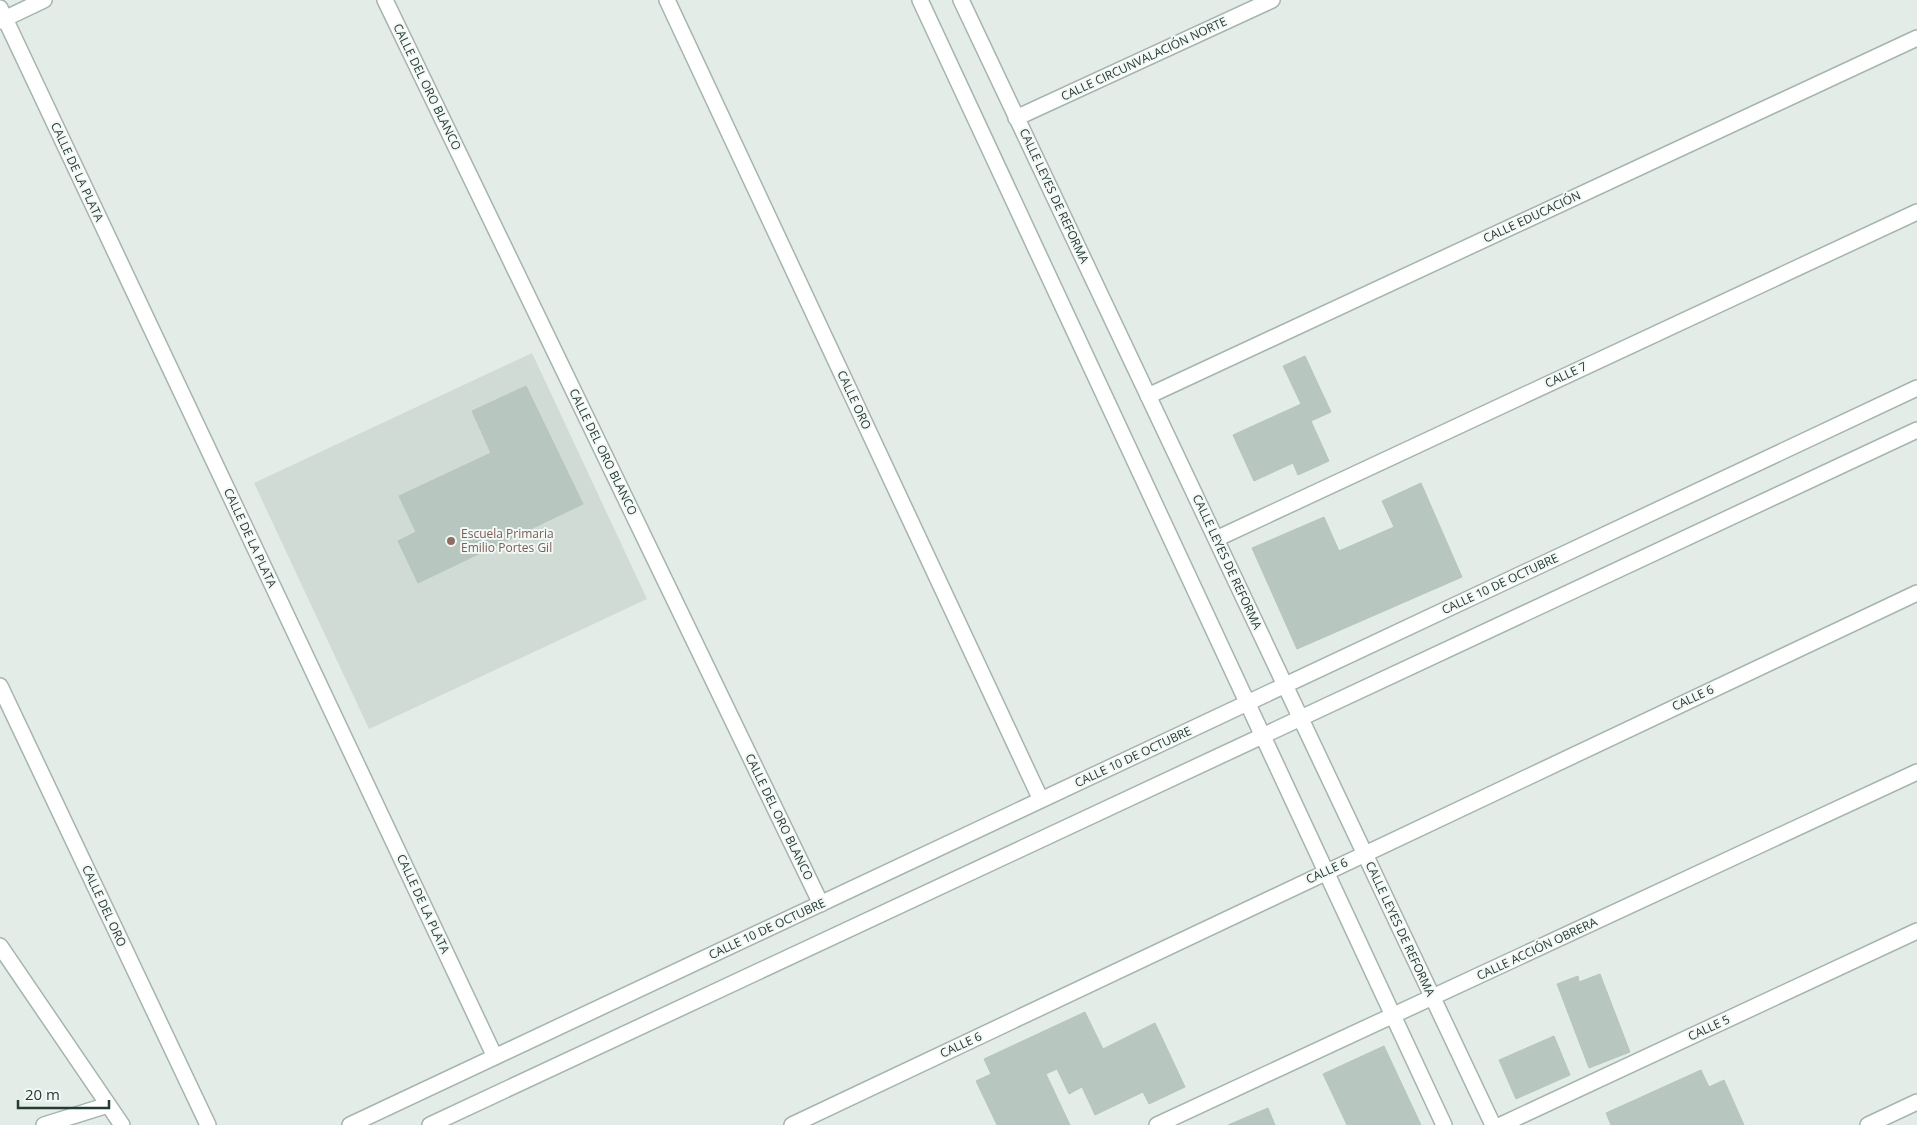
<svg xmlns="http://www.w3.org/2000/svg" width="1917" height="1125" viewBox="0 0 1917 1125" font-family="'Open Sans',sans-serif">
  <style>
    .built { fill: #d1dbd6 }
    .building { fill: #b8c6c0; stroke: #b6c5be }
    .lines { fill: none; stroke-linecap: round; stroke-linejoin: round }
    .minor-casing { stroke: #a6b4ae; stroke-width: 18 }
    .minor { stroke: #fff; stroke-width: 15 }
    .education-dot { fill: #8d6e63; stroke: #f3f8f6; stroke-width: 2 }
    .labels { text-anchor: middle; stroke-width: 4; stroke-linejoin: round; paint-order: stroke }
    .street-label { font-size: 12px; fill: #243c35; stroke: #f3f8f6 }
    .education-label { font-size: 12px; fill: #785e54; stroke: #f3f8f6; text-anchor: start }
  </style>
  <rect width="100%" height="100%" fill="#e3ece7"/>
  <path class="built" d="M532,353L647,599L369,729L254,483Z"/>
  <path class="building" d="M1305,356L1331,412L1311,421L1329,461L1298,475L1293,463L1254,481L1233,435L1301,404L1283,366Z
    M526,386L583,504L418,583L398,541L416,532L399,496L491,453L472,411Z
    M1421,483L1462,577L1297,649L1252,548L1324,517L1339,551L1394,527L1382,501Z
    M1600,974L1630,1052L1589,1068L1557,984L1578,976L1579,982Z
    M1085,1012L1103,1049L1155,1023L1185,1087L1149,1104L1143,1092L1095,1115L1082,1087L1069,1094L1057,1069L1046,1074L1070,1125H997L976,1081L991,1074L984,1059Z
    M1554,1036L1570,1075L1516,1099L1499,1060Z
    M1384,1046L1421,1125H1347L1323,1074Z
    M1701,1070L1709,1087L1724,1080L1744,1125H1611L1606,1113Z
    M1268,1108L1275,1125H1228Z"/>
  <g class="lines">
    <g class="minor-casing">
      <path id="minor" d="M385,0L821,904
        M667,0L1041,800
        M920,0L1444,1125
        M961,0L1493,1125
        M0,8L495,1057
        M0,21L44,0
        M1016,118L1272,0
        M1148,396L1917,38
        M1216,539L1917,212
        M0,686L208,1125
        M0,946L122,1125
        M44,1125L108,1105
        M350,1125L1917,388
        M430,1125L1917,430
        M792,1125L1917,593
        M1157,1125L1917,772
        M1501,1125L1917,931
        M1868,1125L1917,1102"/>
    </g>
    <use href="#minor" class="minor"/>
  </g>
  <circle class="education-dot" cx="451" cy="541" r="5"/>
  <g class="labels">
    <g class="street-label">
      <text transform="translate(1144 59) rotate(-25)" y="4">CALLE CIRCUNVALACIÓN NORTE</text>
      <text transform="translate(427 87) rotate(64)" y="4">CALLE DEL ORO BLANCO</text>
      <text transform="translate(77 172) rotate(65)" y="4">CALLE DE LA PLATA</text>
      <text transform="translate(1054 196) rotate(65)" y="4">CALLE LEYES DE REFORMA</text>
      <text transform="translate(1532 217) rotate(-25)" y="4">CALLE EDUCACIÓN</text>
      <text transform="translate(1566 375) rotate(-25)" y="4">CALLE 7</text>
      <text transform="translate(854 400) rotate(65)" y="4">CALLE ORO</text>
      <text transform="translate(603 452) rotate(64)" y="4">CALLE DEL ORO BLANCO</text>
      <text transform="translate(250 538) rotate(65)" y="4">CALLE DE LA PLATA</text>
      <text transform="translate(1227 562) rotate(65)" y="4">CALLE LEYES DE REFORMA</text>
      <text transform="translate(1500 584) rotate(-25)" y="4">CALLE 10 DE OCTUBRE</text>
      <text transform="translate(1693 698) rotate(-25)" y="4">CALLE 6</text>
      <text transform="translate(1133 757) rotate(-25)" y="4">CALLE 10 DE OCTUBRE</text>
      <text transform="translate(779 817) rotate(64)" y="4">CALLE DEL ORO BLANCO</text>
      <text transform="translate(1327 871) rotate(-25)" y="4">CALLE 6</text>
      <text transform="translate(423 904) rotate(65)" y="4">CALLE DE LA PLATA</text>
      <text transform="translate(104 906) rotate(65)" y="4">CALLE DEL ORO</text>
      <text transform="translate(767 929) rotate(-25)" y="4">CALLE 10 DE OCTUBRE</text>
      <text transform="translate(1400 929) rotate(65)" y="4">CALLE LEYES DE REFORMA</text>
      <text transform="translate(1537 949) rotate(-25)" y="4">CALLE ACCIÓN OBRERA</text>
      <text transform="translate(1709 1028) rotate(-25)" y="4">CALLE 5</text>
      <text transform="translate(961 1045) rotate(-25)" y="4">CALLE 6</text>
    </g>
    <g class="education-label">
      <text x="461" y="538">Escuela Primaria<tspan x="461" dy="14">Emilio Portes Gil</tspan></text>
    </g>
  </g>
  <path d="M18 1100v8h91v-8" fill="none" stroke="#243c35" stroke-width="2.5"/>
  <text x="25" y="1100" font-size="15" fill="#243c35" stroke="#f3f8f6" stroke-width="4" paint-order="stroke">20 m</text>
</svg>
